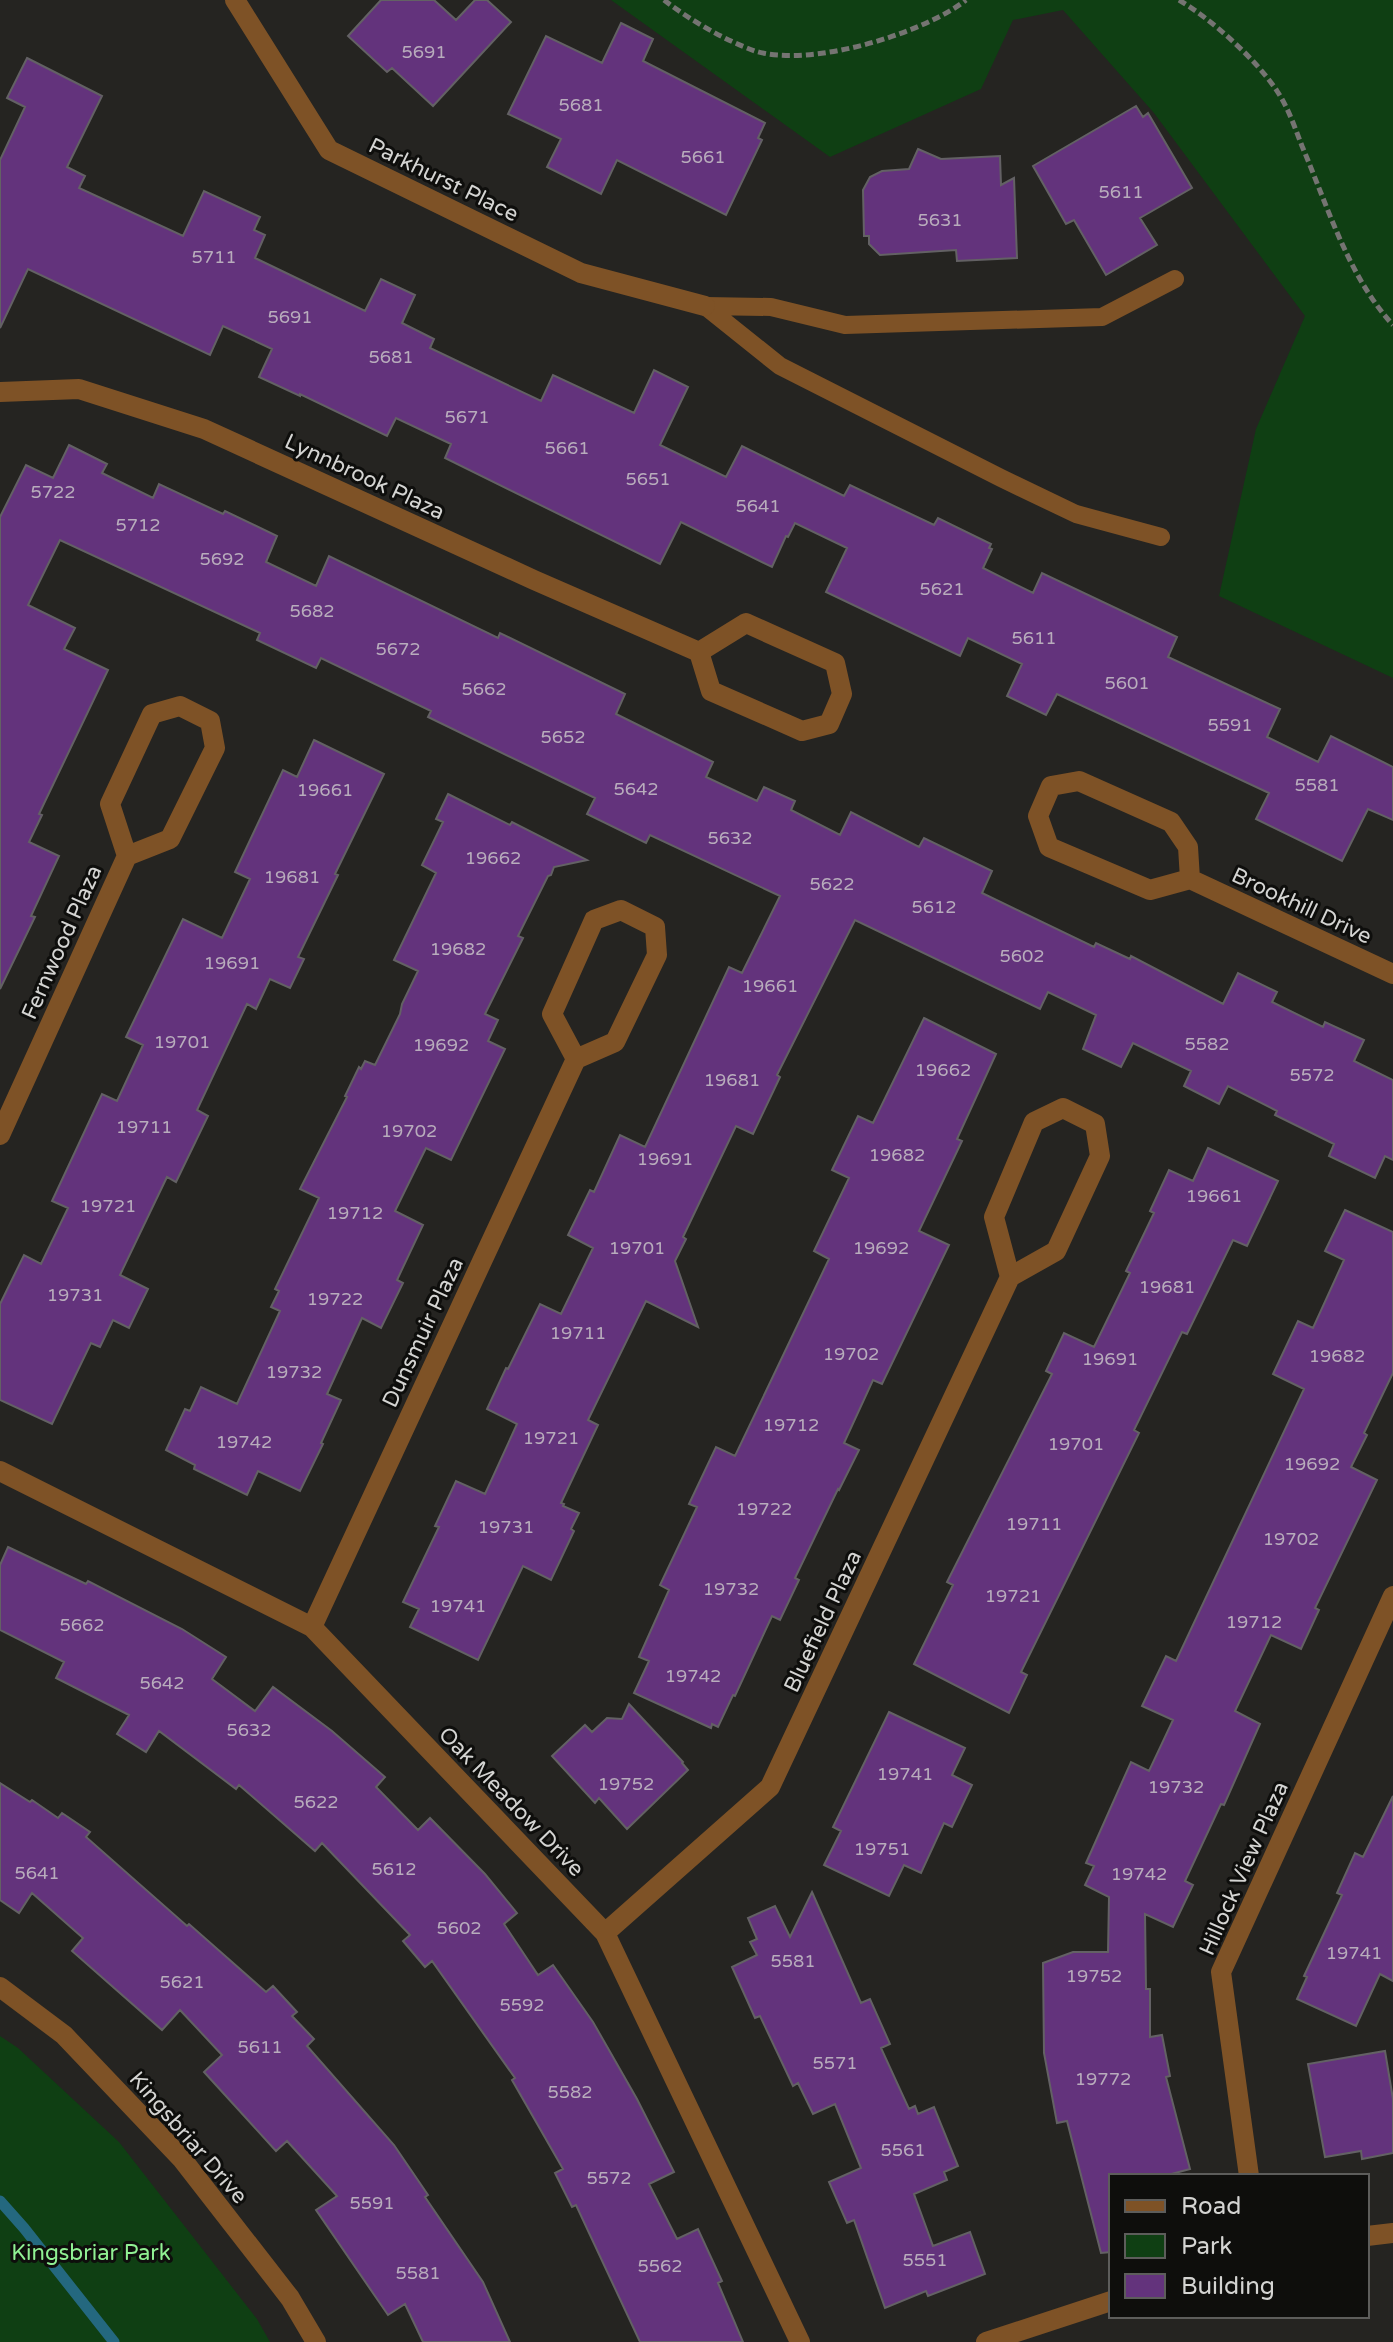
<svg xmlns="http://www.w3.org/2000/svg" width="1393" height="2342" viewBox="0 0 1393 2342" font-family="'Varela Round',sans-serif">
  <style>
    .green { fill: #0f3f13 }
    .lines { fill: none; stroke-linecap: round; stroke-linejoin: round }
    .stream { stroke: #24687f; stroke-width: 11 }
    .building { fill: #63337c; stroke: #636164; stroke-width: 2 }
    .path { stroke: #757472; stroke-width: 5; stroke-dasharray: 8 4; stroke-linecap: butt }
    .service { stroke: #7e5226; stroke-width: 18 }
    .minor { stroke: #7e5226; stroke-width: 20 }
    .labels { text-anchor: middle; stroke-width: 6; stroke-linejoin: round; paint-order: stroke }
    .number-label { font-size: 18px; fill: #b8acbc }
    .street-label { font-size: 22px; fill: #d4d4d2; stroke: #0e0e0c }
    .park-label { font-size: 22px; fill: #90f093; stroke: #0e0e0c }
  </style>
  <rect width="100%" height="100%" fill="#252421"/>
  <path class="green" d="M611,0H1393V678L1219,596L1256,429L1305,316L1154,113L1063,10L1013,20L981,89L830,157Z
    M0,2036L18,2048L119,2142L257,2319L270,2342H0Z"/>
  <g class="lines">
    <path class="stream" d="M0,2201L24,2228L114,2342"/>
  </g>
  <path class="building" d="M381,0H434L456,20L475,0H487L511,22L433,106L392,68L387,72L348,36Z
    M621,23L653,39L643,61L765,123L758,138L762,140L726,215L617,160L601,194L547,167L561,139L508,114L546,36L602,63Z
    M27,58L102,96L67,167L85,176L79,188L183,236L204,191L260,217L254,230L265,235L255,258L365,311L381,279L415,295L402,323L434,339L430,348L541,401L553,375L634,413L654,370L688,387L660,445L726,477L742,446L844,496L850,485L934,525L938,518L991,544L989,548L992,549L983,568L1033,593L1042,573L1177,637L1168,657L1280,709L1267,737L1318,762L1331,736L1393,767V820L1368,809L1342,861L1256,819L1269,793L1057,694L1046,715L1007,696L1022,664L968,638L960,656L826,592L847,548L795,523L788,537L786,536L772,567L681,522L660,564L445,458L451,444L396,418L387,436L300,394V396L259,377L272,349L223,326L210,355L28,269L0,328V160L25,107L7,98Z
    M1136,106L1143,117L1148,113L1192,188L1140,218L1157,245L1106,275L1074,220L1066,224L1033,166Z
    M918,149L941,159L1000,156L1001,185L1014,178L1017,258L957,261L956,250L880,255L869,244V236H864L863,190L870,177L882,171L909,169Z
    M69,445L107,464L102,473L153,498L159,484L223,514L225,511L277,536L266,562L316,586L329,556L498,638L500,633L625,694L616,714L713,762L706,777L757,801L764,787L795,801L791,810L840,835L851,812L919,847L924,838L992,871L982,893L1094,947L1096,943L1130,959L1131,956L1223,1004L1238,973L1277,992L1272,1002L1323,1027L1325,1022L1364,1040L1354,1061L1393,1080V1160L1385,1156L1375,1178L1329,1156L1334,1144L1275,1115L1277,1111L1228,1086L1219,1104L1184,1086L1191,1071L1133,1043L1121,1067L1083,1049L1096,1015L1048,992L1040,1009L855,920L777,1075L780,1077L753,1134L736,1126L683,1237L686,1239L675,1261L698,1327L646,1301L588,1420L598,1425L561,1503L564,1504L563,1506L579,1513L571,1529L574,1531L551,1580L523,1566L478,1660L410,1627L419,1609L403,1602L439,1527L435,1526L456,1481L485,1494L517,1424L487,1409L506,1368L508,1369L540,1304L561,1314L593,1248L568,1235L590,1190L594,1192L620,1135L645,1147L729,967L742,973L780,896L650,835L646,843L587,814L595,798L428,717L431,711L321,658L316,668L257,640L260,633L60,540L28,605L75,628L64,649L108,670L39,814L42,815L29,842L59,856L31,916L35,917L0,989V517L26,465L53,478Z
    M314,740L384,774L335,874L338,875L298,957L304,959L290,988L270,979L256,1009L247,1004L197,1110L208,1116L176,1182L167,1177L120,1275L148,1289L129,1328L113,1320L100,1347L91,1343L52,1424L0,1400V1304L24,1255L41,1264L68,1208L52,1201L102,1094L117,1101L143,1045L126,1037L183,919L222,938L250,879L235,872L283,770L297,777Z
    M448,794L510,825L512,822L587,860L554,867L551,875L548,876L518,936L523,938L485,1014L498,1020L488,1041L505,1049L451,1160L426,1148L395,1211L423,1225L397,1280L403,1283L381,1328L362,1318L327,1394L341,1400L321,1443L323,1444L300,1491L258,1471L247,1495L194,1469L195,1465L166,1450L185,1409L190,1411L201,1387L237,1404L280,1311L271,1307L279,1291L275,1289L319,1198L300,1189L347,1097L345,1096L359,1067L361,1069L365,1061L375,1065L400,1014L402,1004L418,971L394,960L436,873L422,865L443,822L436,819Z
    M924,1018L996,1054L957,1139L962,1141L919,1231L949,1245L882,1384L873,1380L844,1443L859,1450L839,1490L838,1489L795,1578L799,1580L780,1620L772,1616L735,1696L733,1695L718,1727L712,1724L711,1728L634,1693L649,1661L639,1657L669,1590L660,1585L697,1507L689,1504L716,1447L735,1456L829,1259L814,1251L849,1178L832,1170L858,1116L873,1123Z
    M1208,1148L1278,1181L1247,1246L1233,1240L1187,1334L1182,1332L1134,1430L1139,1433L1021,1672L1027,1675L1009,1713L914,1664L953,1585L947,1582L1052,1374L1046,1371L1064,1333L1094,1347L1130,1273L1126,1271L1154,1213L1150,1211L1169,1170L1193,1181Z
    M1345,1210L1393,1232V1373L1364,1433L1367,1435L1351,1467L1377,1480L1315,1608L1319,1610L1301,1649L1271,1635L1235,1711L1260,1724L1224,1805L1221,1804L1185,1881L1193,1885L1173,1927L1145,1914L1146,1989H1150V2037L1162,2035L1170,2076L1166,2077L1190,2169L1164,2176H1111V2252L1101,2253L1067,2121L1057,2123L1044,2053L1043,1963L1073,1952H1108L1109,1897L1085,1885L1094,1866L1086,1863L1131,1762L1149,1771L1173,1720L1142,1706L1166,1656L1176,1661L1304,1389L1273,1374L1298,1321L1313,1328L1344,1260L1325,1251Z
    M8,1547L86,1584L88,1581L182,1629L226,1657L212,1679L255,1711L273,1687L332,1731L385,1777L376,1787L418,1830L430,1818L485,1874L517,1913L504,1924L538,1975L553,1965L593,2022L637,2099L674,2172L649,2184L677,2239L698,2229L722,2281L718,2283L743,2342H640L576,2205L572,2207L555,2173L563,2169L512,2080L515,2078L432,1961L425,1967L403,1941L410,1935L322,1843L315,1851L239,1785L236,1789L159,1731L146,1752L117,1734L129,1715L56,1678L64,1662L0,1630V1565Z
    M629,1704L683,1762L682,1763L688,1770L627,1829L599,1798L595,1803L552,1756L585,1725L592,1732L607,1718L622,1719Z
    M889,1712L965,1748L952,1775L972,1785L952,1827L944,1823L921,1873L904,1865L889,1896L824,1865L841,1831L833,1827Z
    M0,1783L30,1802L32,1800L58,1818L62,1813L90,1832L86,1837L187,1926L189,1924L266,1992L273,1986L297,2012L292,2016L314,2039L307,2046L394,2145L428,2195L425,2197L483,2282L510,2342H423L405,2304L388,2315L316,2210L337,2196L287,2141L276,2151L204,2072L222,2055L180,2010L162,2030L72,1951L83,1938L32,1893L19,1913L0,1900Z
    M1393,1796V1981L1380,1974L1356,2026L1297,1999L1307,1977L1304,1976L1342,1895L1337,1893L1355,1853L1363,1857Z
    M812,1892L861,2003L870,1999L890,2044L881,2048L909,2109L915,2106L918,2114L934,2107L958,2166L944,2172L947,2180L914,2194L933,2246L970,2232L985,2274L928,2296L926,2291L885,2308L854,2220L847,2223L829,2182L861,2168L835,2104L813,2114L798,2083L793,2086L760,2016L755,2018L732,1967L757,1955L750,1942L757,1939L748,1918L775,1906L790,1937Z
    M1385,2051L1393,2099V2153L1362,2159L1361,2151L1325,2157L1308,2064Z"/>
  <g class="lines">
    <path class="path" d="M664,0C690,20 724,40 755,51C809,68 923,34 966,0
      M1179,0C1211,19 1256,59 1277,91C1288,107 1295,128 1302,146C1328,207 1348,276 1393,325"/>
    <path class="service" d="M705,306L780,366L1001,478L1076,514L1161,537
      M705,306L771,307L845,325L1102,317L1175,279"/>
    <path class="minor" d="M235,0L329,150L581,273L705,306
      M0,392L79,389L204,429L534,580L699,652L711,691L802,731L829,724L842,694L835,663L746,623L699,652
      M1190,879L1188,847L1171,822L1079,781L1051,786L1038,816L1049,847L1150,890L1190,879L1393,974
      M0,1135L127,856L110,804L152,714L180,706L210,721L215,748L170,839L127,856
      M0,1471L312,1627L605,1933L800,2342
      M312,1627L576,1059L615,1042L657,955L655,927L621,910L594,920L552,1014L576,1059
      M605,1933L770,1787L1010,1277L1056,1251L1100,1156L1095,1124L1063,1108L1034,1122L994,1217L1010,1277
      M0,1987L64,2035L182,2159L290,2298L316,2342
      M1249,2176L1221,1972L1393,1596
      M1367,2236L1393,2233
      M986,2342L1111,2301"/>
  </g>
  <g class="labels">
    <g class="number-label">
      <text x="424" y="58">5691</text>
      <text x="581" y="111">5681</text>
      <text x="703" y="163">5661</text>
      <text x="1121" y="198">5611</text>
      <text x="940" y="226">5631</text>
      <text x="214" y="263">5711</text>
      <text x="290" y="323">5691</text>
      <text x="391" y="363">5681</text>
      <text x="467" y="423">5671</text>
      <text x="567" y="454">5661</text>
      <text x="648" y="485">5651</text>
      <text x="53" y="498">5722</text>
      <text x="758" y="512">5641</text>
      <text x="138" y="531">5712</text>
      <text x="222" y="565">5692</text>
      <text x="942" y="595">5621</text>
      <text x="312" y="617">5682</text>
      <text x="1034" y="644">5611</text>
      <text x="398" y="655">5672</text>
      <text x="1127" y="689">5601</text>
      <text x="484" y="695">5662</text>
      <text x="1230" y="731">5591</text>
      <text x="563" y="743">5652</text>
      <text x="1317" y="791">5581</text>
      <text x="636" y="795">5642</text>
      <text x="325" y="796">19661</text>
      <text x="730" y="844">5632</text>
      <text x="493" y="864">19662</text>
      <text x="292" y="883">19681</text>
      <text x="832" y="890">5622</text>
      <text x="934" y="913">5612</text>
      <text x="458" y="955">19682</text>
      <text x="1022" y="962">5602</text>
      <text x="232" y="969">19691</text>
      <text x="770" y="992">19661</text>
      <text x="182" y="1048">19701</text>
      <text x="1207" y="1050">5582</text>
      <text x="441" y="1051">19692</text>
      <text x="943" y="1076">19662</text>
      <text x="1312" y="1081">5572</text>
      <text x="732" y="1086">19681</text>
      <text x="144" y="1133">19711</text>
      <text x="409" y="1137">19702</text>
      <text x="897" y="1161">19682</text>
      <text x="665" y="1165">19691</text>
      <text x="1214" y="1202">19661</text>
      <text x="108" y="1212">19721</text>
      <text x="355" y="1219">19712</text>
      <text x="637" y="1254">19701</text>
      <text x="881" y="1254">19692</text>
      <text x="1167" y="1293">19681</text>
      <text x="75" y="1301">19731</text>
      <text x="335" y="1305">19722</text>
      <text x="578" y="1339">19711</text>
      <text x="851" y="1360">19702</text>
      <text x="1337" y="1362">19682</text>
      <text x="1110" y="1365">19691</text>
      <text x="294" y="1378">19732</text>
      <text x="791" y="1431">19712</text>
      <text x="551" y="1444">19721</text>
      <text x="244" y="1448">19742</text>
      <text x="1076" y="1450">19701</text>
      <text x="1312" y="1470">19692</text>
      <text x="764" y="1515">19722</text>
      <text x="1034" y="1530">19711</text>
      <text x="506" y="1533">19731</text>
      <text x="1291" y="1545">19702</text>
      <text x="731" y="1595">19732</text>
      <text x="1013" y="1602">19721</text>
      <text x="458" y="1612">19741</text>
      <text x="1254" y="1628">19712</text>
      <text x="82" y="1631">5662</text>
      <text x="693" y="1682">19742</text>
      <text x="162" y="1689">5642</text>
      <text x="249" y="1736">5632</text>
      <text x="905" y="1780">19741</text>
      <text x="626" y="1790">19752</text>
      <text x="1176" y="1793">19732</text>
      <text x="316" y="1808">5622</text>
      <text x="882" y="1855">19751</text>
      <text x="394" y="1875">5612</text>
      <text x="37" y="1879">5641</text>
      <text x="1139" y="1880">19742</text>
      <text x="459" y="1934">5602</text>
      <text x="1354" y="1959">19741</text>
      <text x="793" y="1967">5581</text>
      <text x="1094" y="1982">19752</text>
      <text x="182" y="1988">5621</text>
      <text x="522" y="2011">5592</text>
      <text x="260" y="2053">5611</text>
      <text x="835" y="2069">5571</text>
      <text x="1103" y="2085">19772</text>
      <text x="570" y="2098">5582</text>
      <text x="903" y="2156">5561</text>
      <text x="609" y="2184">5572</text>
      <text x="372" y="2209">5591</text>
      <text x="925" y="2266">5551</text>
      <text x="660" y="2272">5562</text>
      <text x="418" y="2279">5581</text>
    </g>
    <g class="street-label">
      <text transform="translate(444 179) rotate(26)" y="8">Parkhurst Place</text>
      <text transform="translate(365 476) rotate(25)" y="8">Lynnbrook Plaza</text>
      <text transform="translate(1302 905) rotate(25)" y="8">Brookhill Drive</text>
      <text transform="translate(61 942) rotate(-66)" y="8">Fernwood Plaza</text>
      <text transform="translate(422 1332) rotate(-65)" y="8">Dunsmuir Plaza</text>
      <text transform="translate(822 1621) rotate(-65)" y="8">Bluefield Plaza</text>
      <text transform="translate(512 1801) rotate(46)" y="8">Oak Meadow Drive</text>
      <text transform="translate(1243 1868) rotate(-66)" y="8">Hillock View Plaza</text>
      <text transform="translate(189 2137) rotate(49)" y="8">Kingsbriar Drive</text>
    </g>
    <g class="park-label">
      <text x="91" y="2260">Kingsbriar Park</text>
    </g>
  </g>
  <rect x="1109" y="2174" width="260" height="144" fill="#0e0e0c" stroke="#5d5d5b" stroke-width="2"/>
  <rect x="1125" y="2200" width="40" height="12" fill="#7e5226" stroke="#5d5d5b" stroke-width="2"/>
  <text x="1181" y="2214" font-size="24" fill="#d4d4d2">Road</text>
  <rect x="1125" y="2234" width="40" height="24" fill="#0f3f13" stroke="#5d5d5b" stroke-width="2"/>
  <text x="1181" y="2254" font-size="24" fill="#d4d4d2">Park</text>
  <rect x="1125" y="2274" width="40" height="24" fill="#63337c" stroke="#5d5d5b" stroke-width="2"/>
  <text x="1181" y="2294" font-size="24" fill="#d4d4d2">Building</text>
</svg>
